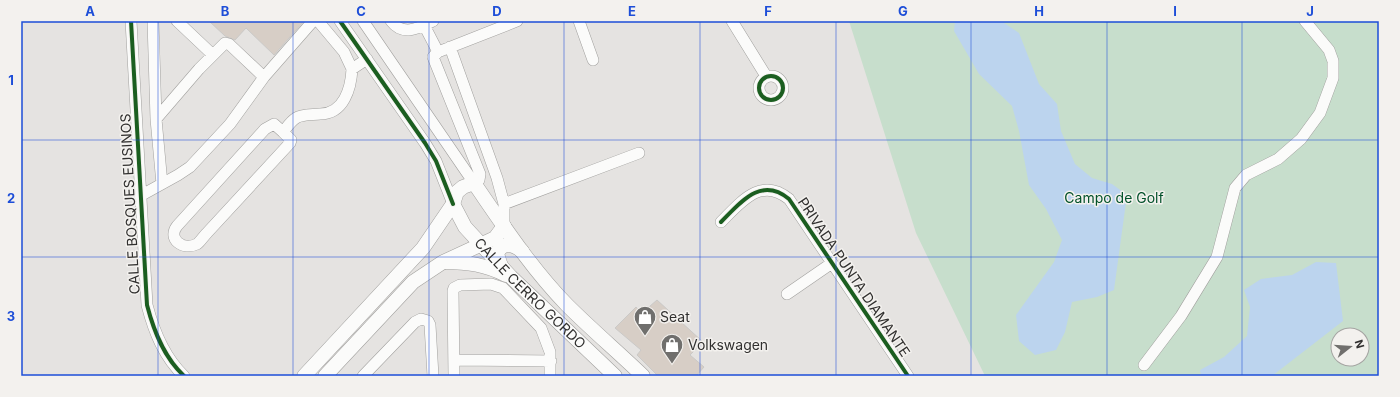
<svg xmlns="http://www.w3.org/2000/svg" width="1400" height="397" viewBox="0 0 1400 397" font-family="Inter,sans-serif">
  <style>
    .green { fill: #c7decc; fill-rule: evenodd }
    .water { fill: #bcd4ee }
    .building { fill: #d7cec6; stroke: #cac9c7 }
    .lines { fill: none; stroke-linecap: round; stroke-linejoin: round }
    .minor-casing { stroke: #a1a09e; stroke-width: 12 }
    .major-casing { stroke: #a1a09e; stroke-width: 15 }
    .minor { stroke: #fbfbfa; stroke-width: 11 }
    .major { stroke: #fbfbfa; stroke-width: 14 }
    .cycleway-casing { stroke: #f3f1ee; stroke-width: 6 }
    .cycleway { stroke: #1b5e20; stroke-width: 4 }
    .grid { fill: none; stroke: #1d4ed8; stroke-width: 1; stroke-opacity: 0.55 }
    .labels { text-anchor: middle; stroke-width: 3; stroke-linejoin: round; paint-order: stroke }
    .park-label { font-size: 14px; fill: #03522b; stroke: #f3f1ee }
    .street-label { font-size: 14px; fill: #31302f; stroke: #f3f1ee }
    .poi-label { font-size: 14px; fill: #31302f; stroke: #f3f1ee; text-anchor: start }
    .neatline { fill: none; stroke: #1d4ed8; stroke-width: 1.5 }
    .grid-label { font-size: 13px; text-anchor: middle; font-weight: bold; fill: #1d4ed8 }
  </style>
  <rect width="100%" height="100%" fill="#e5e3e1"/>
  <path class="green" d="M849,21H1379V376H985L916,233ZM1338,335H1362V359H1338Z"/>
  <path class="water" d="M955,21H1001L1019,33L1039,84L1057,104L1061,131L1075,164L1092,178L1112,184L1127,195L1114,290L1097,297L1072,302L1065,332L1056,350L1035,355L1019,341L1016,315L1054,262L1062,240L1046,209L1029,185L1019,131L1012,106L979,74L954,31Z
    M1316,262L1336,263L1343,321L1272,376H1201L1200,370L1224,357L1247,336L1250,307L1244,290L1261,279L1292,275Z"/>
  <path class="building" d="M209,21H304L274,55L246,28L235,40L225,36Z
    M657,300L703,342L690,355L704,367L696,376H658L637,355L641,350L615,328L636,307L642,313Z"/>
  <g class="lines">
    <g class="minor-casing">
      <path id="minor" d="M131,21L147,305C154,332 164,357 184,376
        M153,21L156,119L162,184
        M177,21L213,55
        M318,21L344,52L352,69L367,59
        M340,21L425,143L436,161L453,204
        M363,21L474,183L479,180L480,174L433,57L438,52L517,21
        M391,21C403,37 419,28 433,21
        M579,21L593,60
        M732,21L766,76
        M424,25L438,52
        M450,47L497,178L504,204V226
        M759 88a12 12 0 1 1 24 0a12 12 0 1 1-24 0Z
        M264,77L313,21
        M283,132L291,140L290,143L206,234C203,237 200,242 197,244C183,251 167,239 177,226L265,129L274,124L283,132C287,127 291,121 296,118C302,114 313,115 320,114C344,114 351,88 352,69
        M140,196L178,175L190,167L230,124L264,77L229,44L225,43L199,69L156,119
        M504,204L639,153
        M721,222C741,202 761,176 789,199L908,376
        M787,294L832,263
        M454,360L551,361
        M1144,365L1181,316L1217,257L1235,188L1246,175L1278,159L1301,139L1320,113L1333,78V61L1329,50L1305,21
        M363,376L415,322L421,319L428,321L430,325L433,376
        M454,376L453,291L454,288L460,285L491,284L503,288L541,328L550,352V376"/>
    </g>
    <g class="major-casing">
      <g id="major">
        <path id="s1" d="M453,204L465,227L511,277L615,376"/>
        <path d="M445,262C468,262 486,265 506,275"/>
        <path d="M501,266L497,254C502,241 513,244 522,251"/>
        <path d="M304,376L423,248L453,204L457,192L463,187L474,183C503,225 531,268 567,305C591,329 618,352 643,376"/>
        <path d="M325,376L413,282L443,262L495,238L504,226"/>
      </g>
    </g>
    <use href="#minor" class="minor"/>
    <use href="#major" class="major"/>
    <g class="cycleway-casing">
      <path id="cycleway" d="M131,21L147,305C154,332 164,357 184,376
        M340,21L425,143L436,161L453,204
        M759 88a12 12 0 1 1 24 0a12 12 0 1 1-24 0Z
        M721,222C741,202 761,176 789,199L908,376"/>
    </g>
    <use href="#cycleway" class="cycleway"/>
  </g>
  <path class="grid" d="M158,21V376M293,21V376M429,21V376M564,21V376M700,21V376M836,21V376M971,21V376M1107,21V376M1242,21V376M21,140H1379M21,257H1379"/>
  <defs>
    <g id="shop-pin" transform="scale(1.15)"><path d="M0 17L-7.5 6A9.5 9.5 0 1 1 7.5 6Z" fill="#706f6d" stroke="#f3f1ee"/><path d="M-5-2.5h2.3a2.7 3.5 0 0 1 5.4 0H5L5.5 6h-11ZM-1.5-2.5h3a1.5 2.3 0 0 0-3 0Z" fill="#fff"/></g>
  </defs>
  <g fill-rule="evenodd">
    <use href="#shop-pin" x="645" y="317"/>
    <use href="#shop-pin" x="672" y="345"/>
  </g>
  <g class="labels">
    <g class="park-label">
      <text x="1114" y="203">Campo de Golf</text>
    </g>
    <g class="street-label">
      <text transform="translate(130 204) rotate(-93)" y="5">CALLE BOSQUES EUSINOS</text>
      <text transform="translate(854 277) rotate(56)" y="5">PRIVADA PUNTA DIAMANTE</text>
      <text dy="5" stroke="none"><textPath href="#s1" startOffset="119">CALLE CERRO GORDO</textPath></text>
    </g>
    <g class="poi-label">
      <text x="660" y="322">Seat</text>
      <text x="688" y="350">Volkswagen</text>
    </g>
  </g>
  <rect width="1400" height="397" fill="none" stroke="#f3f1ee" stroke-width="44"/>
  <g transform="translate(1350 347) rotate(73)"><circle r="19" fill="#f3f1ee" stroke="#a5a4a2"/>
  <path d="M0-3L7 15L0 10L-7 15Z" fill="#706f6d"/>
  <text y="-6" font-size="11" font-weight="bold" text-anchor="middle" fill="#31302f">N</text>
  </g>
  <rect x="22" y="22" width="1356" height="353" class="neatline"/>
  <g class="grid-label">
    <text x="90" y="16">A</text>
    <text x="225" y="16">B</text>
    <text x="361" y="16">C</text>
    <text x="497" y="16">D</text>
    <text x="632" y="16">E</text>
    <text x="768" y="16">F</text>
    <text x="903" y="16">G</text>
    <text x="1039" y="16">H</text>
    <text x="1175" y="16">I</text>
    <text x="1310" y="16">J</text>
    <text x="11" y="85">1</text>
    <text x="11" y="203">2</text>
    <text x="11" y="321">3</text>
  </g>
</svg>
